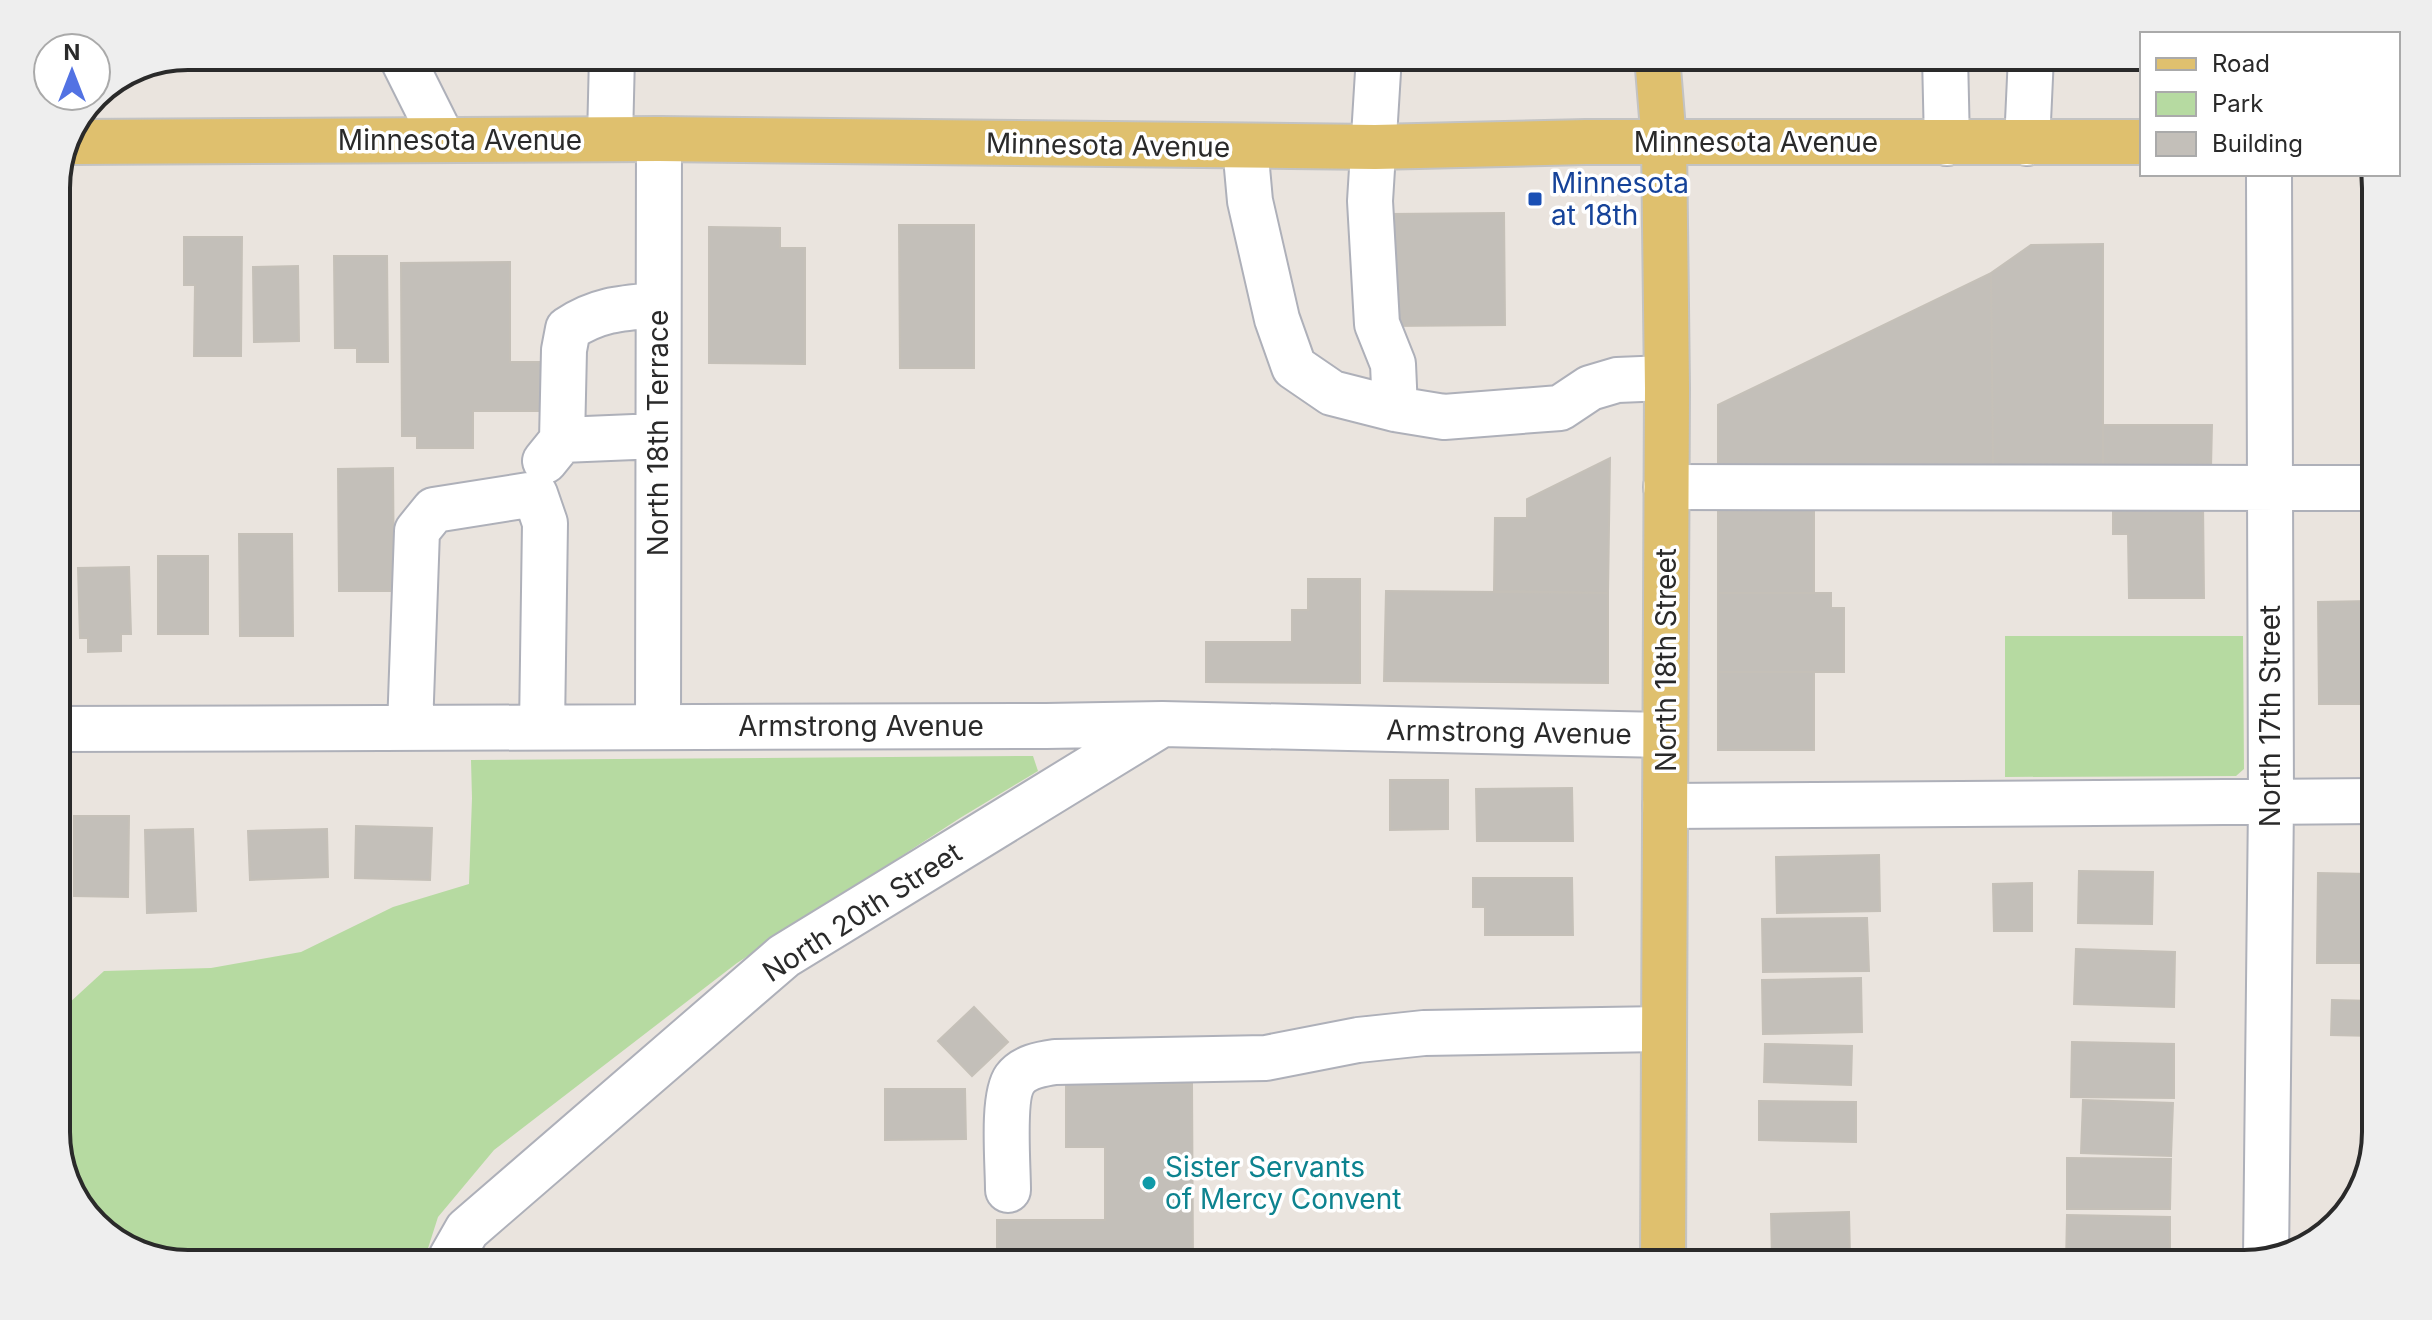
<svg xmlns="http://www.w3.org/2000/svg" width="2432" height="1320" viewBox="0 0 2432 1320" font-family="Inter,sans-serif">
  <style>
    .green { fill: #b6daa1 }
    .building { fill: #c3bfb9; stroke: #c5c0b8; stroke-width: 2 }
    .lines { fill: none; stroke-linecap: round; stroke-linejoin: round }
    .minor-casing { stroke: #aeb0b9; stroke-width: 48 }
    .major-casing { stroke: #c3c3c3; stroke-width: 48 }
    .minor { stroke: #fff; stroke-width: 44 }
    .major { stroke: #dfc06e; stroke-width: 44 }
    .transit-dot { fill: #1a4fb4; stroke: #fff; stroke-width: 3 }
    .culture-dot { fill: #0f9aa8; stroke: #fff; stroke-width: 3 }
    .labels { text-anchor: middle; stroke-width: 7; stroke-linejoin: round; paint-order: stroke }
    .street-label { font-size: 28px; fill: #2a2a2a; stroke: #fff }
    .transit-label { font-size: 28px; fill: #164399; stroke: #fff; text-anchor: start }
    .culture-label { font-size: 28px; fill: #0d838f; stroke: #fff; text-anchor: start }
    .rim { fill: none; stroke: #2a2a2a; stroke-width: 4 }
  </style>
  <rect width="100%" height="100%" fill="#eae4de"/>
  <path class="green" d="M2005,636H2243L2244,769L2236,776L2005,777Z
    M1033,756L1038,771L960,818L737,963L494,1150L438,1217L423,1264H188L129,1250L79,1206L56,1141V1015L104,971L211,968L301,952L393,907L469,884L472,798L471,760Z"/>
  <path class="building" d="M816,56H908V65L816,67Z
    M1504,213L1505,325L1391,326L1389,214Z
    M899,225H974V368H900Z
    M709,227L780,228V248H805V364L709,363Z
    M184,237H242L241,356H194L195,285H184Z
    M2103,244V467L1993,466L1991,273L2031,245Z
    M334,256H387L388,362H357V348H335Z
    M510,262V362H555V411H473V448H417V436H402L401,263Z
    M298,266L299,341L254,342L253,267Z
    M1991,273L1993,466L1718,468V405Z
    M2103,425H2212L2211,467H2103Z
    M1610,458L1608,593L1494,591L1495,518H1527V499Z
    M393,468L394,591H339L338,469Z
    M1814,501V593H1718V502Z
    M2113,503H2203L2204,598H2129L2128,534H2113Z
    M239,534H292L293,636H240Z
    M158,556H208V634H158Z
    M129,567L131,634H121V651L88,652V638H80L78,568Z
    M1308,579H1360V683L1206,682V642H1292V610H1308Z
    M1386,591L1608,593V683L1384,681Z
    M1718,593H1831V608H1844V672H1718Z
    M2369,601L2370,704H2319L2318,602Z
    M1718,672H1814V750H1718Z
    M1390,780H1448V829L1390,830Z
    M1572,788L1573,841H1477L1476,789Z
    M56,816H61L59,895H56Z
    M74,816H129L128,897L74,896Z
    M356,826L432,828L430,880L355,878Z
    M193,829L196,911L147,913L145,830Z
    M327,829L328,877L250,880L248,831Z
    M1879,855L1880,911L1777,913L1776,857Z
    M2079,871L2153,872L2152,924L2078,923Z
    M2318,873L2369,874L2368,963H2317Z
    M1473,878H1572L1573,935H1485V907H1473Z
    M2032,883V931H1994L1993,884Z
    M1867,918L1869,971L1763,972L1762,919Z
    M2076,949L2175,952L2174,1007L2074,1004Z
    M1861,978L1862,1032L1763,1034L1762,980Z
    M2332,1000L2375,1001L2374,1036L2331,1035Z
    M974,1007L1008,1042L972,1076L938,1041Z
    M2072,1042L2174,1044V1098L2071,1097Z
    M1765,1044L1852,1046L1851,1085L1764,1082Z
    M1066,1084H1192L1193,1264H997V1220H1105V1147H1066Z
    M885,1089H965L966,1139L885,1140Z
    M2083,1100L2173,1103L2171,1156L2081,1153Z
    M1759,1101L1856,1102V1142L1759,1140Z
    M2067,1158L2171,1159L2170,1209H2067Z
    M1849,1212L1850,1256L1772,1258L1771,1214Z
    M2067,1215L2170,1217V1264H2066Z"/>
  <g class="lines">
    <g class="minor-casing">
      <path id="minor" d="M401,56L443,140
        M1379,56L1370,201L1377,324L1393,364L1395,409
        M1945,56L1947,143
        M610,139L612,56
        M2027,143L2031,56
        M1245,146L1250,201L1277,319L1294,367L1332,393L1395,409L1444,417L1560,408L1590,388L1617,380L1666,378
        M562,440L564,350L568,329C598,309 622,308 658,305
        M545,461L562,440L658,436
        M1666,487L2376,488
        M658,726L659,139
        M410,728L417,531L434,510L535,494L545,523L542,727
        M56,729L1046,726L1162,724L1665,735
        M1665,806L2376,801
        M1008,1190C1008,1164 1002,1097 1015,1079C1024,1067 1041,1064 1055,1062L1266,1058L1358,1040L1424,1033L1663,1029
        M2266,1258L2271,802L2269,174
        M451,1264V1258L467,1230L784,956L1159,726"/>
    </g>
    <g class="major-casing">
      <path id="major" d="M1657,56L1664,142L1667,388L1663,1264
        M73,142L659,139L1375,147L1586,142H2142"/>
    </g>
    <use href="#minor" class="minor"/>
    <use href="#major" class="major"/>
  </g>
  <rect class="transit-dot" x="1527" y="191" width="16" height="16" rx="4"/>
  <circle class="culture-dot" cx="1149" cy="1183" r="8"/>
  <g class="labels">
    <g class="street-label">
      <text x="460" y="150">Minnesota Avenue</text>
      <text x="1756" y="152">Minnesota Avenue</text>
      <text transform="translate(1108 145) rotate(1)" y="10">Minnesota Avenue</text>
      <text transform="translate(658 433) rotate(-90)" y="10">North 18th Terrace</text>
      <text transform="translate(1666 660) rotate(-90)" y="10">North 18th Street</text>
      <text transform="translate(2270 716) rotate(-90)" y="10">North 17th Street</text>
      <text x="861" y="736">Armstrong Avenue</text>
      <text transform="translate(1509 732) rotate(1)" y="10">Armstrong Avenue</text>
      <text transform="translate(862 912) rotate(-33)" y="10">North 20th Street</text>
    </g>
    <g class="transit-label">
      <text x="1551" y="193">Minnesota<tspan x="1551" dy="32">at 18th</tspan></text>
    </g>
    <g class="culture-label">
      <text x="1165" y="1177">Sister Servants<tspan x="1165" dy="32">of Mercy Convent</tspan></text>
    </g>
  </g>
  <path d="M0 0H2432V1320H0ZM188 70H2244A118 118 0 0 1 2362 188V1132A118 118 0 0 1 2244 1250H188A118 118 0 0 1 70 1132V188A118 118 0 0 1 188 70Z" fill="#eee" fill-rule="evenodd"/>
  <path class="rim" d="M188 70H2244A118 118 0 0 1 2362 188V1132A118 118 0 0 1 2244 1250H188A118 118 0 0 1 70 1132V188A118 118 0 0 1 188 70Z"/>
  <rect x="2140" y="32" width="260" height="144" fill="#ffffff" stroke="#aaaaaa" stroke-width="2"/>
  <rect x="2156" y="58" width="40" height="12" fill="#dfc06e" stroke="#aaaaaa" stroke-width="2"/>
  <text x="2212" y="72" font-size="24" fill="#2a2a2a">Road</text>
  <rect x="2156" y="92" width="40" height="24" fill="#b6daa1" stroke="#aaaaaa" stroke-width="2"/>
  <text x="2212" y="112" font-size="24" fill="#2a2a2a">Park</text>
  <rect x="2156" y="132" width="40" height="24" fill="#c3bfb9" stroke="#aaaaaa" stroke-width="2"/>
  <text x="2212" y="152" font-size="24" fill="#2a2a2a">Building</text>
  <g transform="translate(72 72)"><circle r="38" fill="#ffffff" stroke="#aaaaaa" stroke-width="2"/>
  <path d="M0-6L14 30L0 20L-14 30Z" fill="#5272e3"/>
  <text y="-12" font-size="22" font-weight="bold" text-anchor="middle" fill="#2a2a2a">N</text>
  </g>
</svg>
